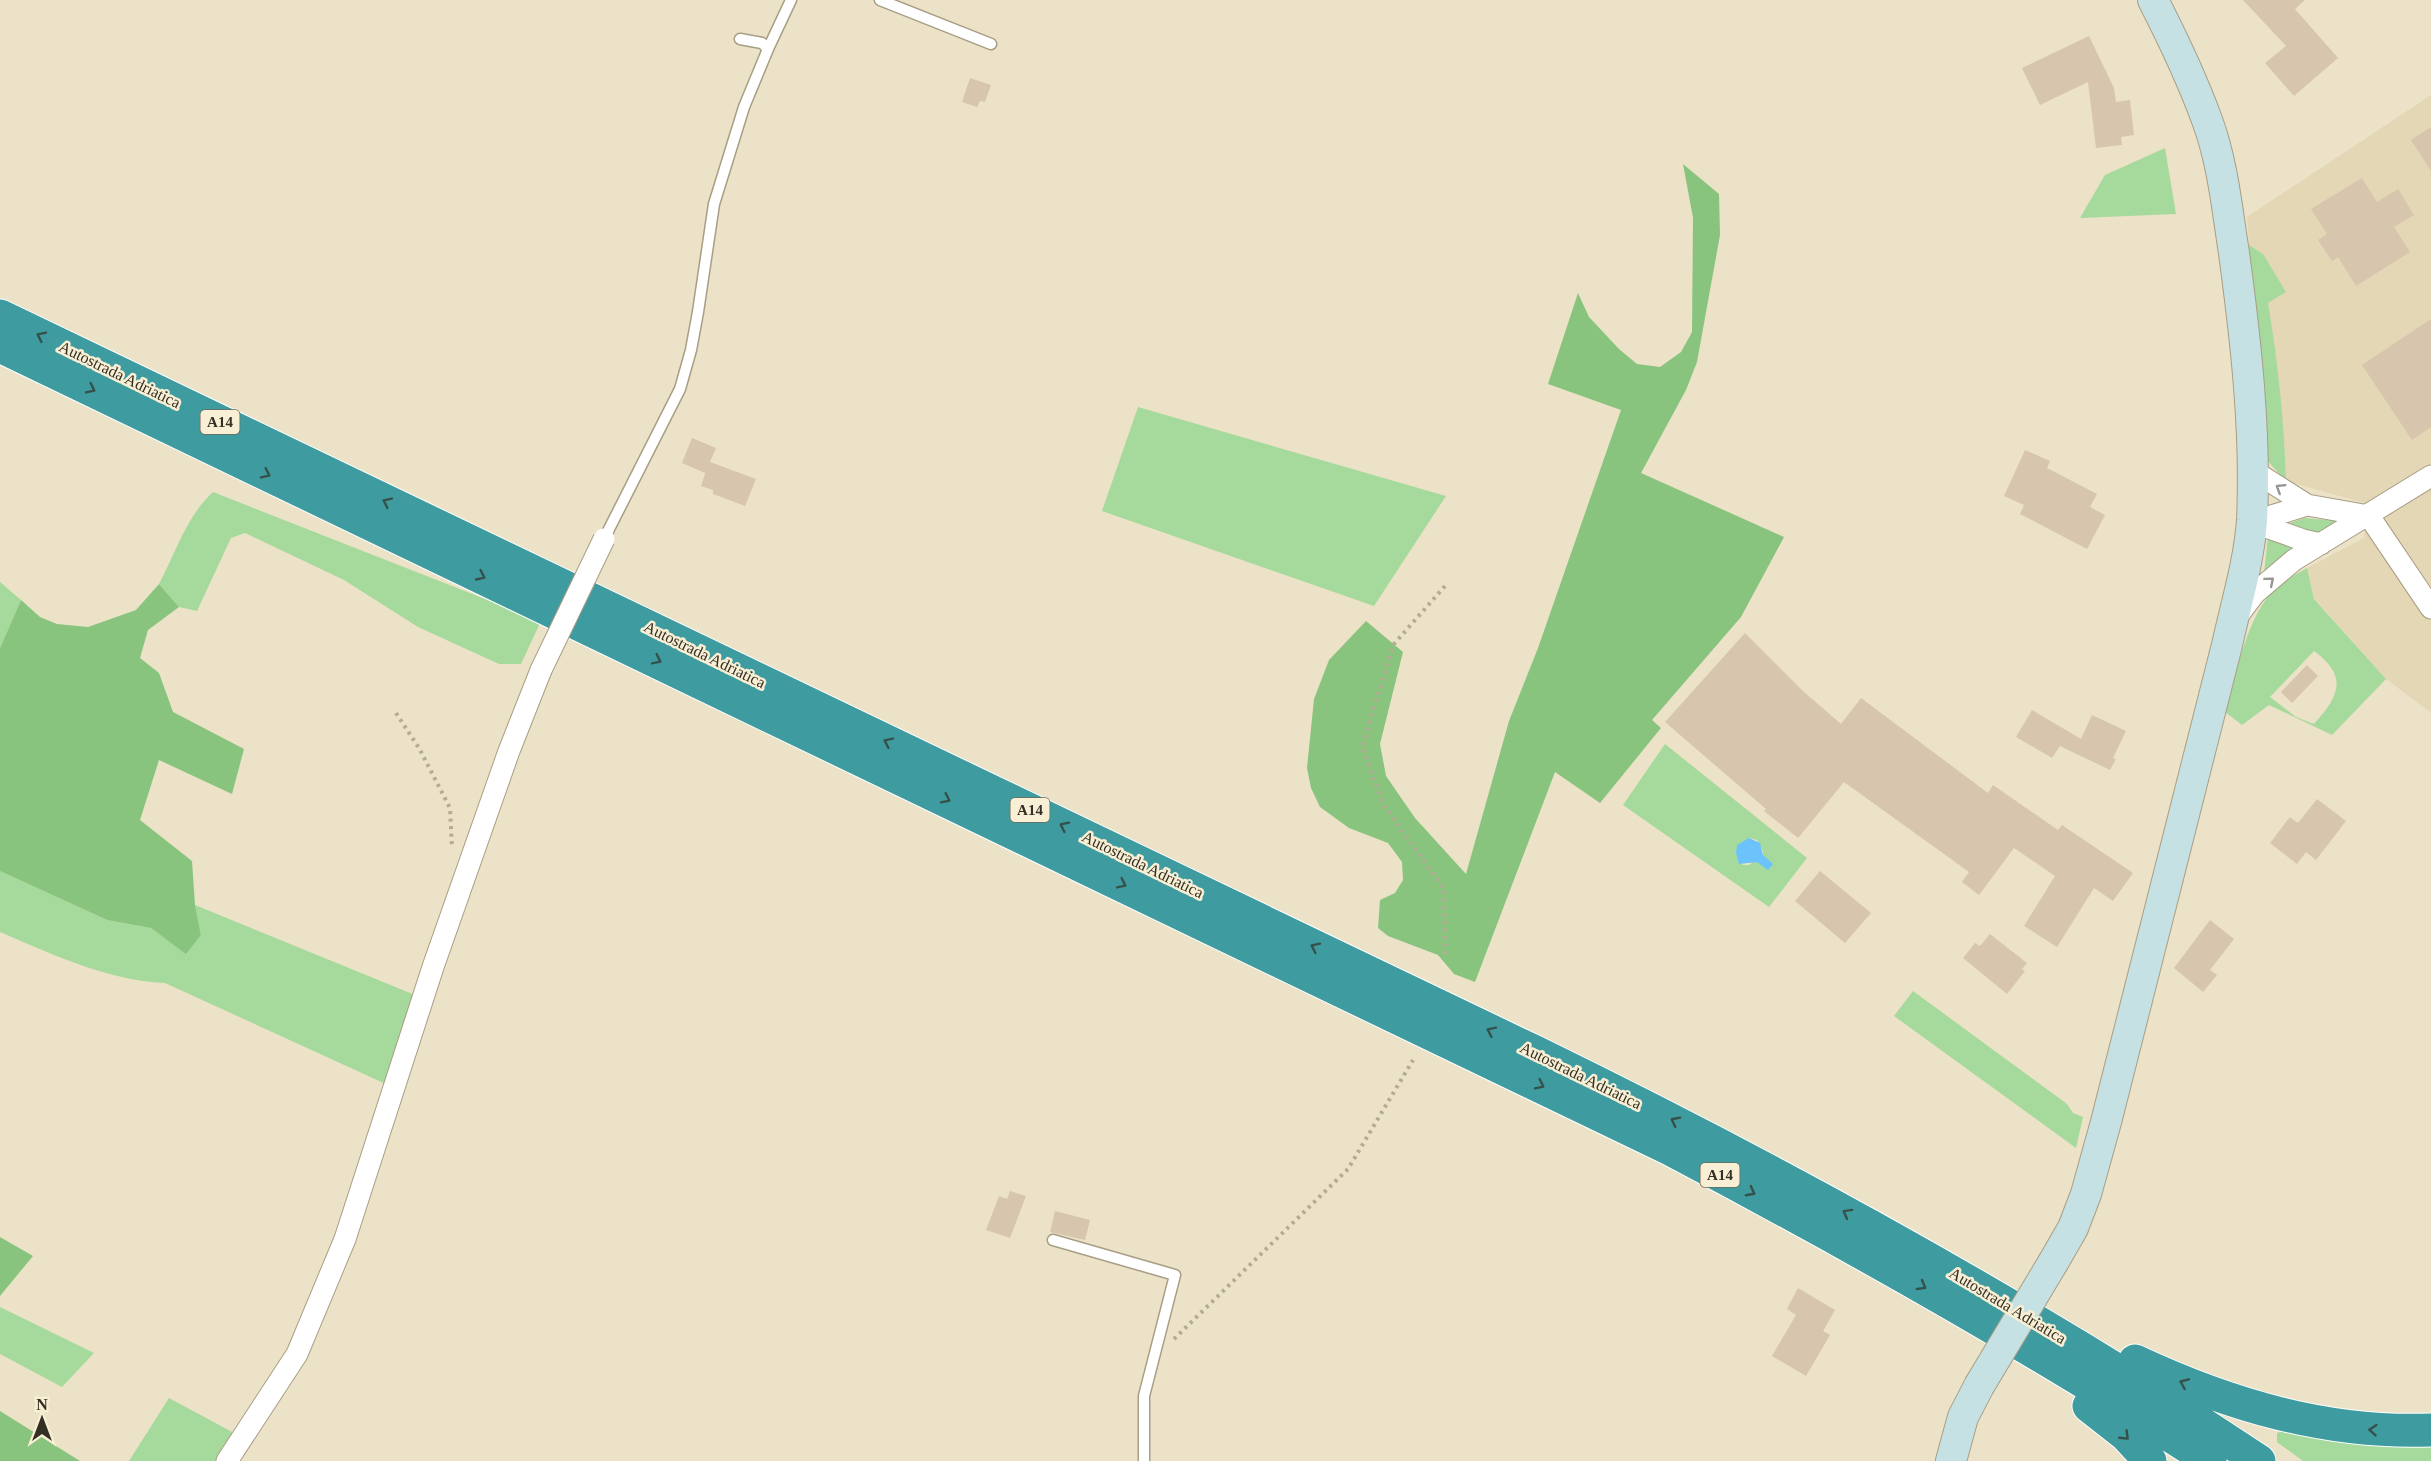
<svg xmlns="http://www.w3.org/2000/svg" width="2431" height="1461" viewBox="0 0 2431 1461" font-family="Georgia,serif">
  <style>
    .built { fill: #e4d7b5 }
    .green { fill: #a5da9c; fill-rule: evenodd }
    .forest { fill: #88c47e }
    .water { fill: #6cc3fb }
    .building { fill: #d7c5ae }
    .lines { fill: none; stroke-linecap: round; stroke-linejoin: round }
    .service-casing { stroke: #a89e85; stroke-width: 13 }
    .minor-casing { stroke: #a89e85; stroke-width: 23 }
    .secondary-casing { stroke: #a89e85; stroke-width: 32 }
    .motorway-casing { stroke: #fff; stroke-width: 35 }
    .path { stroke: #b3ab95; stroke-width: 4; stroke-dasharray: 3 4.5; stroke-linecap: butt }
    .service { stroke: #fff; stroke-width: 10 }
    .minor { stroke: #fff; stroke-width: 21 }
    .secondary { stroke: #c5e1e3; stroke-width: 30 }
    .motorway { stroke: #3e9ca1; stroke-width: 33 }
    .minor-bridge-casing { stroke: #a89e85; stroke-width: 23; stroke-linecap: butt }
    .secondary-bridge-casing { stroke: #a89e85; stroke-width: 32; stroke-linecap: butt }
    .minor-bridge { stroke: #fff; stroke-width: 21 }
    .secondary-bridge { stroke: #c5e1e3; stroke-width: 30 }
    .oneway { stroke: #36504a }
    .oneway2 { stroke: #999792 }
    .labels { text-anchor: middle; stroke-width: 5; stroke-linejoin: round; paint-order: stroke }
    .shield { fill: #f9efd4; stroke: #6e695a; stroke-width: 1.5 }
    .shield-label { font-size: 15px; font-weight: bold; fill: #332f25 }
    .street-label { font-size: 16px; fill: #332f25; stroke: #f9efd4 }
  </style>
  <rect width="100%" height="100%" fill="#ece2c7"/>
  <path class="built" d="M2431,95V713L2386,679L2314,598L2307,568L2364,538L2368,504L2286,481L2264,457L2247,217Z"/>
  <path class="green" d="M2165,148L2176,214L2080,218L2105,175Z
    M2249,245L2263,254L2286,292L2268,303C2278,362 2284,421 2286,481L2264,457Z
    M1138,407L1446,496L1374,606L1102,511Z
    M213,492L541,621L521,664H499L418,627L344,580L245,533L231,538L197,611L179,607L159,584C176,552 186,517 213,492Z
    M2305,518L2336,521L2323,535L2281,526Z
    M2268,536L2281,544L2300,551L2264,573Z
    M2307,568L2314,599L2386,679L2332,735L2269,705L2242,725L2225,712C2237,673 2247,612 2279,585C2287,578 2298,574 2307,568ZM2314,651C2348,676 2340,695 2314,724L2296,717L2270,697Z
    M0,582L21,600L0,648Z
    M1665,744L1807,858L1769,907L1623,805ZM1749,838L1757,840L1763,851V855L1749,865H1743L1740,860Z
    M0,871L107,920L151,928L186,953L201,935L195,905L415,995L388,1085L165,983C106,980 54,955 0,932Z
    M1913,991L2067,1104L2073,1113L2083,1117L2076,1148L1894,1016Z
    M0,1307L94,1353L62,1387L0,1354Z
    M169,1398L234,1433L216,1461H129Z
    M2282,1431L2431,1444V1461H2303L2277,1442V1433Z"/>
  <path class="forest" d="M1683,164L1719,194L1720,235L1697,362L1686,390L1641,473L1784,537L1741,617L1652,720L1661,728L1600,803L1555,772L1475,982L1454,974L1438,955L1388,936L1378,928L1380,900L1395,893L1403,880L1402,862L1388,843L1349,828L1320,807L1311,788L1307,768L1314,699L1329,660L1366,621L1403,652L1380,744L1386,776L1415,818L1466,874L1509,721L1538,648L1621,410L1548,384L1578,293L1589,317L1619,349L1637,364L1660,367L1681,352L1692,332L1693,218Z
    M159,584L179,607L148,630L140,658L159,673L173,712L244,749L232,794L159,760L140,820L192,861L195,905L201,935L186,954L151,928L107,920L0,871V648L21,600L40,617L57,624L88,627L136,610Z
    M0,1237L33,1256L0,1296Z
    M0,1411L80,1461H0Z"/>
  <path class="water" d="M1749,838L1760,843L1763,855L1773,864L1768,870L1757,862L1739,864L1736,853L1737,845Z"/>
  <path class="building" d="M2243,0H2305L2295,9L2338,58L2294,96L2265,63L2286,46Z
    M2089,36L2114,88L2116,102L2130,100L2134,135L2121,137L2122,145L2096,148L2088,82L2040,105L2022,68Z
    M970,78L991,85L985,102L980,101L977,107L962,102Z
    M2431,127V171L2411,140Z
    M2362,178L2377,202L2398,189L2414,215L2394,227L2410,252L2356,286L2338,257L2332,261L2318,240L2327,234L2311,209Z
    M2431,319V427L2412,440L2362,365Z
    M692,438L716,448L710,462L756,479L745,506L713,494V490L701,486L706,471L705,473L682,463Z
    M2025,450L2050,461L2047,468L2097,494L2090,507L2105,515L2087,549L2020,514L2024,505L2004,496Z
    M1745,633L1804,692L1841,724L1861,698L1988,793L1993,785L2058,830L2062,825L2133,873L2113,901L2094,888L2057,947L2024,926L2055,876L2014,848L1979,895L1962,882L1969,872L1844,782L1798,838L1764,811L1766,809L1665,722Z
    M2307,665L2318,676L2292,703L2281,692Z
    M2032,710L2081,739L2092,715L2126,731L2113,758L2116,759L2110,770L2060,746L2052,758L2016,737Z
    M2317,799L2346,821L2316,860L2306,852L2297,864L2270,843L2290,817L2298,823Z
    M1820,871L1871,913L1845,943L1795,901Z
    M2210,920L2234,939L2210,970L2217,975L2203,992L2174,968Z
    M1990,934L2027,963L2022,969L2025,971L2007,994L1963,958L1975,943L1980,946Z
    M1010,1191L1026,1196L1010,1238L986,1230L999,1196L1007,1199Z
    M1055,1211L1090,1220L1085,1240L1050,1232Z
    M1798,1288L1835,1310L1823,1331L1830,1335L1806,1376L1772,1356L1796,1315L1787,1309Z"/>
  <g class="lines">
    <g class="service-casing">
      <path id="service" d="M880,0L991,44
        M768,49L791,0
        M604,539L680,389L691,350L698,312L714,204L744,107L768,49L762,43L740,39
        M1053,1240L1175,1275L1144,1396V1461"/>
    </g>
    <g class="minor-casing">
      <path id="minor" d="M2252,470L2307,505L2369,516L2431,608
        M2252,522L2303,540L2321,544
        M2252,522L2307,505
        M2239,614L2255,593L2294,560L2431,476
        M227,1461L297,1354L345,1239L433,967L509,751L541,670"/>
    </g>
    <g class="secondary-casing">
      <path id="secondary" d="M2054,1261L2073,1228L2086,1194L2106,1122L2227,645C2236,604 2249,562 2252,520C2256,431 2246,342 2234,253C2227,209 2223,163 2207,120C2192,79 2173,39 2153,0
        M1951,1461L1963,1417L1979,1386"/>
    </g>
    <g class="motorway-casing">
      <path id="motorway" d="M0,316L1535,1052C1785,1174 2028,1308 2259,1461
        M0,346L1670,1149C1854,1246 2035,1348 2210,1461
        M2135,1361C2229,1405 2327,1434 2431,1430
        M2089,1406L2126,1435L2150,1461"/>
    </g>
    <path class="path" d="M1445,586L1394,644L1362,746L1383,804L1444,889L1445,957
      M396,713L419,748L450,808L452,848
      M1174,1339L1348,1169L1413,1060"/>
    <use href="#service" class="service"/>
    <use href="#minor" class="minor"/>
    <use href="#secondary" class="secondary"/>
    <use href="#motorway" class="motorway"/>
    <g class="minor-bridge-casing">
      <path id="minor-bridge" d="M541,670L604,539"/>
    </g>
    <g class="secondary-bridge-casing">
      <path id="secondary-bridge" d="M1979,1386L2054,1261"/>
    </g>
    <use href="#minor-bridge" class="minor-bridge"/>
    <use href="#secondary-bridge" class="secondary-bridge"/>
  </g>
  <defs><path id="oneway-chevron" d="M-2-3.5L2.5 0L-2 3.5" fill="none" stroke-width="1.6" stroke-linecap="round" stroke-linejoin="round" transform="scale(1.5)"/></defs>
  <g class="oneway">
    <use href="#oneway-chevron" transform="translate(41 336) rotate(-154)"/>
    <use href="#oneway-chevron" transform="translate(91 389) rotate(26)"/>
    <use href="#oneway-chevron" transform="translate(266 474) rotate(26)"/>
    <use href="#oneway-chevron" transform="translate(387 502) rotate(-154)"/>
    <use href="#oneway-chevron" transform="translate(481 576) rotate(25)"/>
    <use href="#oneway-chevron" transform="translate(657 660) rotate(26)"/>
    <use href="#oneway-chevron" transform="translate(888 742) rotate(-154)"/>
    <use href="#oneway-chevron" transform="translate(946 799) rotate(26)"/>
    <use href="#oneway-chevron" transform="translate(1064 826) rotate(-154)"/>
    <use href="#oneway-chevron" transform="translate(1122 884) rotate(26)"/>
    <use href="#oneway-chevron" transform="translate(1315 947) rotate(-154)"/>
    <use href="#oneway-chevron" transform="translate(1491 1031) rotate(-154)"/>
    <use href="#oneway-chevron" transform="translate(1540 1085) rotate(26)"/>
    <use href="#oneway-chevron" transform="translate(1675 1121) rotate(-153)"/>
    <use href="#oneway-chevron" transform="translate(1751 1192) rotate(28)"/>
    <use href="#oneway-chevron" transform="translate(1847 1213) rotate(-151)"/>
    <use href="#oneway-chevron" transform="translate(1922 1286) rotate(30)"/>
    <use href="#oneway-chevron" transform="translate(2184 1383) rotate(-157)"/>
    <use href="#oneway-chevron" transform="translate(2373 1430) rotate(-175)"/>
    <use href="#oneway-chevron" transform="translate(2125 1436) rotate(44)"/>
  </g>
  <g class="oneway2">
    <use href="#oneway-chevron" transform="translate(2280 488) rotate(-148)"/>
    <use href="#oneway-chevron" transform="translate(2270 581) rotate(-40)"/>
  </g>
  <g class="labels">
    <g class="shield">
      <rect x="200.5" y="410" width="39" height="24" rx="4.5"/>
      <rect x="1010.5" y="798" width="39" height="24" rx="4.5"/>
      <rect x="1700.5" y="1163" width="39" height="24" rx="4.5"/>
    </g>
    <g class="shield-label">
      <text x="220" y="427">A14</text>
      <text x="1030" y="815">A14</text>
      <text x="1720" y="1180">A14</text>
    </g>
    <g class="street-label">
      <text transform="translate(120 374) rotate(26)" y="6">Autostrada Adriatica</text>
      <text transform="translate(705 654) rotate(26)" y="6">Autostrada Adriatica</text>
      <text transform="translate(1143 864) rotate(26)" y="6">Autostrada Adriatica</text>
      <text transform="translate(1581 1075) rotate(26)" y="6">Autostrada Adriatica</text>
      <text transform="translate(2008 1305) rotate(31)" y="6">Autostrada Adriatica</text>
    </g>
  </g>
  <g transform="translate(42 1419)" stroke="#f9efd4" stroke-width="4.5" paint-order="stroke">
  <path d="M0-4.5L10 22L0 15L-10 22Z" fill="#332f25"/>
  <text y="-9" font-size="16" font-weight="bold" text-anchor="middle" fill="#332f25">N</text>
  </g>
</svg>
